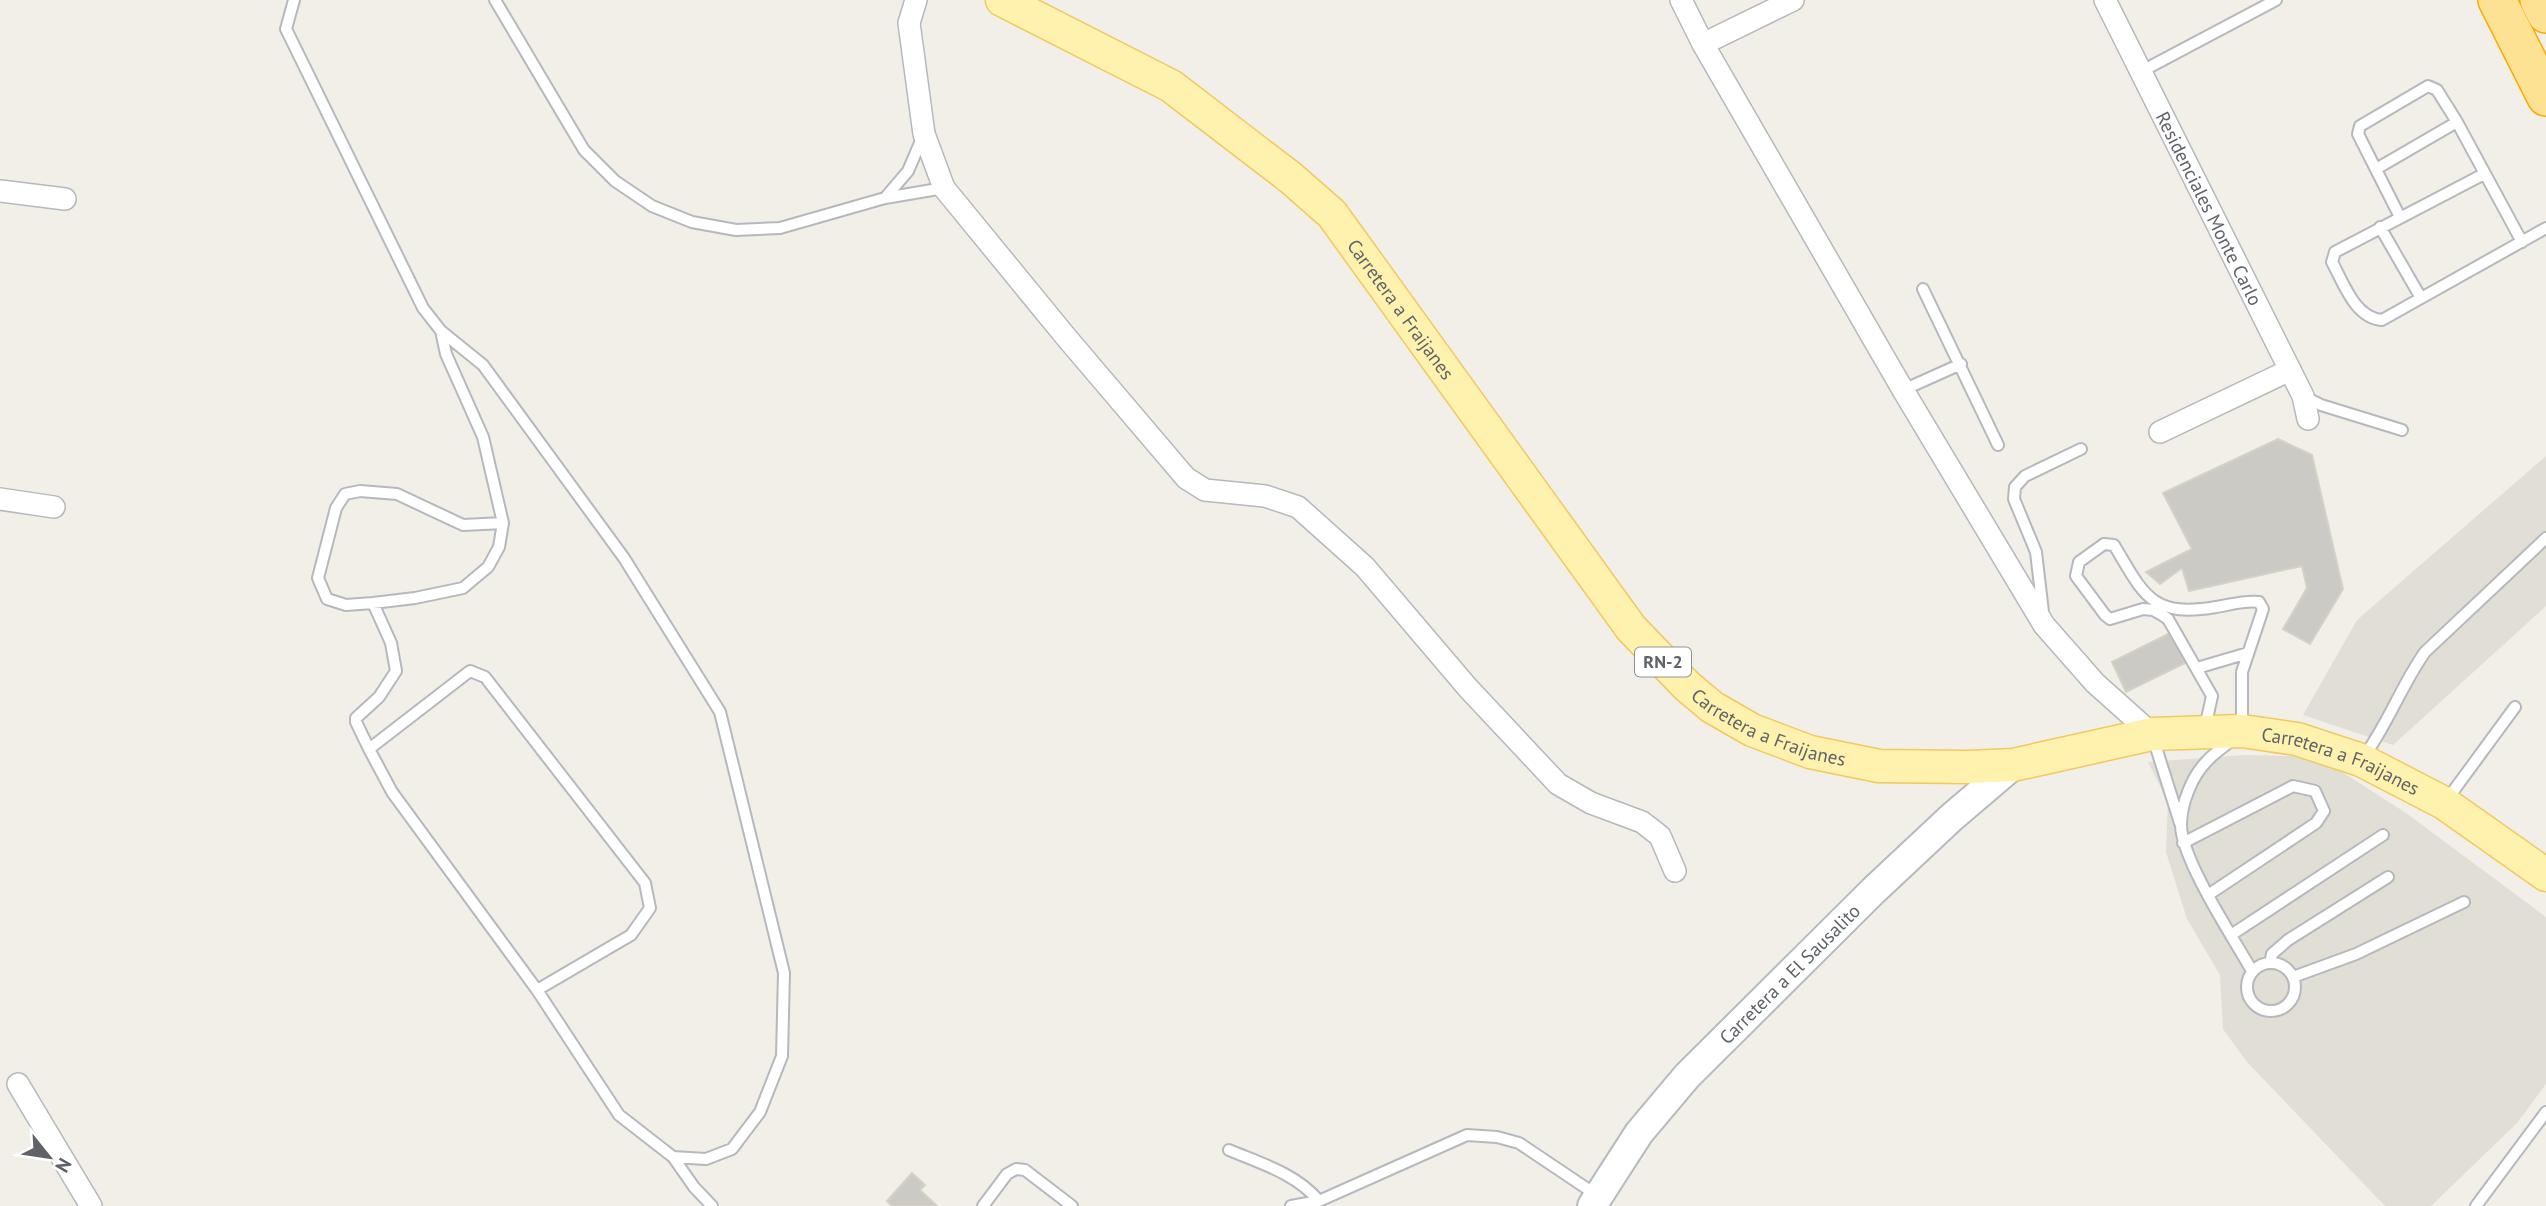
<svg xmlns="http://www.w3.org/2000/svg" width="2546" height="1206" viewBox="0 0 2546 1206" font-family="'PT Sans',sans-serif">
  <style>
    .education { fill: #e1ded6 }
    .building { fill: #cccac5; stroke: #d6d1c6; stroke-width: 2 }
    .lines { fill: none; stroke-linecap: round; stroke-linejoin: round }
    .lane-casing { stroke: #b5b8bc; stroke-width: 14 }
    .street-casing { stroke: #b5b8bc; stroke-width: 24 }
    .secondary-casing { stroke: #b6babf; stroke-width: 32 }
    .primary-casing { stroke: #f2c960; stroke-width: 35 }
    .highway-casing { stroke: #f9ab00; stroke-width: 40 }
    .lane { stroke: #fff; stroke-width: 10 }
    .street { stroke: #fff; stroke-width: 21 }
    .secondary { stroke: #fff; stroke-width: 28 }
    .primary { stroke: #fff2af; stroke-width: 32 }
    .highway { stroke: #fde293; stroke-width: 37 }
    .labels { text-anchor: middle; stroke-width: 5; stroke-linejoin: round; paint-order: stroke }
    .shield { fill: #fff; stroke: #8f9295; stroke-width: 2 }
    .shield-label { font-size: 18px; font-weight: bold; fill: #5f6368 }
    .street-label { font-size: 19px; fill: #5f6368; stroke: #fff }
  </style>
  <rect width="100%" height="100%" fill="#f1efe8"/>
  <path class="education" d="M2546,456V606L2393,745L2303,715L2357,620Z
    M2245,755L2293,756L2342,772L2406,813L2546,917V1084L2517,1123L2431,1206H2385L2247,1062L2223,1029L2220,975L2187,919L2166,852L2168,802L2148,762Z"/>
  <path class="building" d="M2278,439L2312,455L2343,589L2310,644L2283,629L2307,588L2302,566L2189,591L2182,568L2160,584L2146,572L2192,549L2163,493Z
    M2170,633L2185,663L2126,692L2112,662Z
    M912,1173L925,1185L920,1190L937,1206H892L887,1201Z"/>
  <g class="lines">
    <g class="lane-casing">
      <path id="lane" d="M294,0L286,29L423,308L441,331L483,365L624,558L720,712L784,973L782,1056L760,1112L732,1149L706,1159L673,1157
        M495,0L584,150L615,181L652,206L692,222L736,230L780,228L885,198L944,188
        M2142,71L2276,0
        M2376,169L2457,122
        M2484,174L2335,252L2332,262C2344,284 2355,318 2382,320L2546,228
        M885,198L908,171L923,136
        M2400,217L2358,134L2360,126L2428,86L2437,90L2457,122L2522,242
        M2380,227L2421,298
        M1923,289L1998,445
        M441,331L446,354L483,437L503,523L499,547L488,567L463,588L415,598L373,603L346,605L327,599L318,578L336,508L345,494L360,491L397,494L463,525L503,523
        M1903,390L1961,364
        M2303,396L2321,405L2402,430
        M2043,612L2036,552L2014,499L2015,487L2025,476L2081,449
        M2197,668L2248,653
        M2205,728L2212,696L2168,619L2162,615L2153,610L2143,609L2110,619L2105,615L2076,576L2079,562L2104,544L2114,545C2144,595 2151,618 2216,607C2229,605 2246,600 2259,602L2263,609L2242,672V729
        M2153,738L2180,823
        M2232,740C2224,747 2214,753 2207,761C2192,776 2181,804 2181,825C2181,859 2234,939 2252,971
        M369,749L356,722V718L379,697L396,671L391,643L373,603
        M2363,758C2388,724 2401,686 2425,652L2546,538
        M2446,801L2515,707
        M2183,843L2293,786L2315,791L2324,811L2316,823L2208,895
        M2231,935L2383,835
        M2247 987a24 24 0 1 1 48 0a24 24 0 1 1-48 0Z
        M2270,963L2272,954L2288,940L2388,877
        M2293,977L2356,954L2464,902
        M537,990L631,935L650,908L645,883L485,677L470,671L369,749L392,792L537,990L619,1115L673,1157L694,1187L712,1206
        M1229,1150C1260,1163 1297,1174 1319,1201
        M983,1206L1007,1174L1016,1169L1025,1170L1072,1206
        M1291,1206L1319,1201L1467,1135L1497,1137L1519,1143L1598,1196
        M2476,1206L2546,1112"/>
    </g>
    <g class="street-casing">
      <g id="street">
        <path d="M916,0L909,23L924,134L944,188L1066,337L1186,478L1205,490L1265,496L1298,507L1365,567L1468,688L1558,784L1591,803L1642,822L1660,836L1675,871"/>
        <path d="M1681,0L1703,44L1903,390L2044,625L2095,683L2152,734"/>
        <path id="s1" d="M2105,0L2303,396L2308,419"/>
        <path d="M1703,44L1793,0"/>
        <path d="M0,191L65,199"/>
        <path d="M2160,432L2290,370"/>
        <path d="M0,499L54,507"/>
        <path d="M18,1084L91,1206"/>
      </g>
    </g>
    <g class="secondary-casing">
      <g id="secondary">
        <path id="s2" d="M1592,1206L1639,1133L1687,1076L1873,891L1952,817L2013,765"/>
      </g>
    </g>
    <g class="primary-casing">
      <g id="primary">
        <path id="s3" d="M1002,0L1171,86L1291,178L1332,214L1631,628L1687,686L1712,707L1752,730L1810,752L1879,766L1968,767L2013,765L2152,734L2242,731L2297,739L2361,760L2444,803L2546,875"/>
      </g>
    </g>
    <g class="highway-casing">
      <path id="highway" d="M2497,0L2546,97
        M2539,0L2546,14"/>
    </g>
    <use href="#lane" class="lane"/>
    <use href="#street" class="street"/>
    <use href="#secondary" class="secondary"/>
    <use href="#primary" class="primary"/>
    <use href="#highway" class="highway"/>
  </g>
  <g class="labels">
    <rect class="shield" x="1635" y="647.5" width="56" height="29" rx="5"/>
    <g class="shield-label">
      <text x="1663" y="668">RN-2</text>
    </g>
    <g class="street-label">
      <text dy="7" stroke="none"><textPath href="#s1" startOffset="233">Residenciales Monte Carlo</textPath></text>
      <text dy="7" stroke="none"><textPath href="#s3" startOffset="513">Carretera a Fraijanes</textPath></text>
      <text dy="7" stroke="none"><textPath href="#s3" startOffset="1080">Carretera a Fraijanes</textPath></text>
      <text dy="7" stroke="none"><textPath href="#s3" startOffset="1668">Carretera a Fraijanes</textPath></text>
      <text dy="7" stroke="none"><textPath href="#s2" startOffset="306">Carretera a El Sausalito</textPath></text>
    </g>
  </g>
  <g transform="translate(49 1157) rotate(120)" stroke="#ffffff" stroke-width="5" paint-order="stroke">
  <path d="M0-5L12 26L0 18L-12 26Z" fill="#5f6368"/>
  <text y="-10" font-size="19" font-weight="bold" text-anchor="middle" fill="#5f6368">N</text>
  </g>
</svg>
